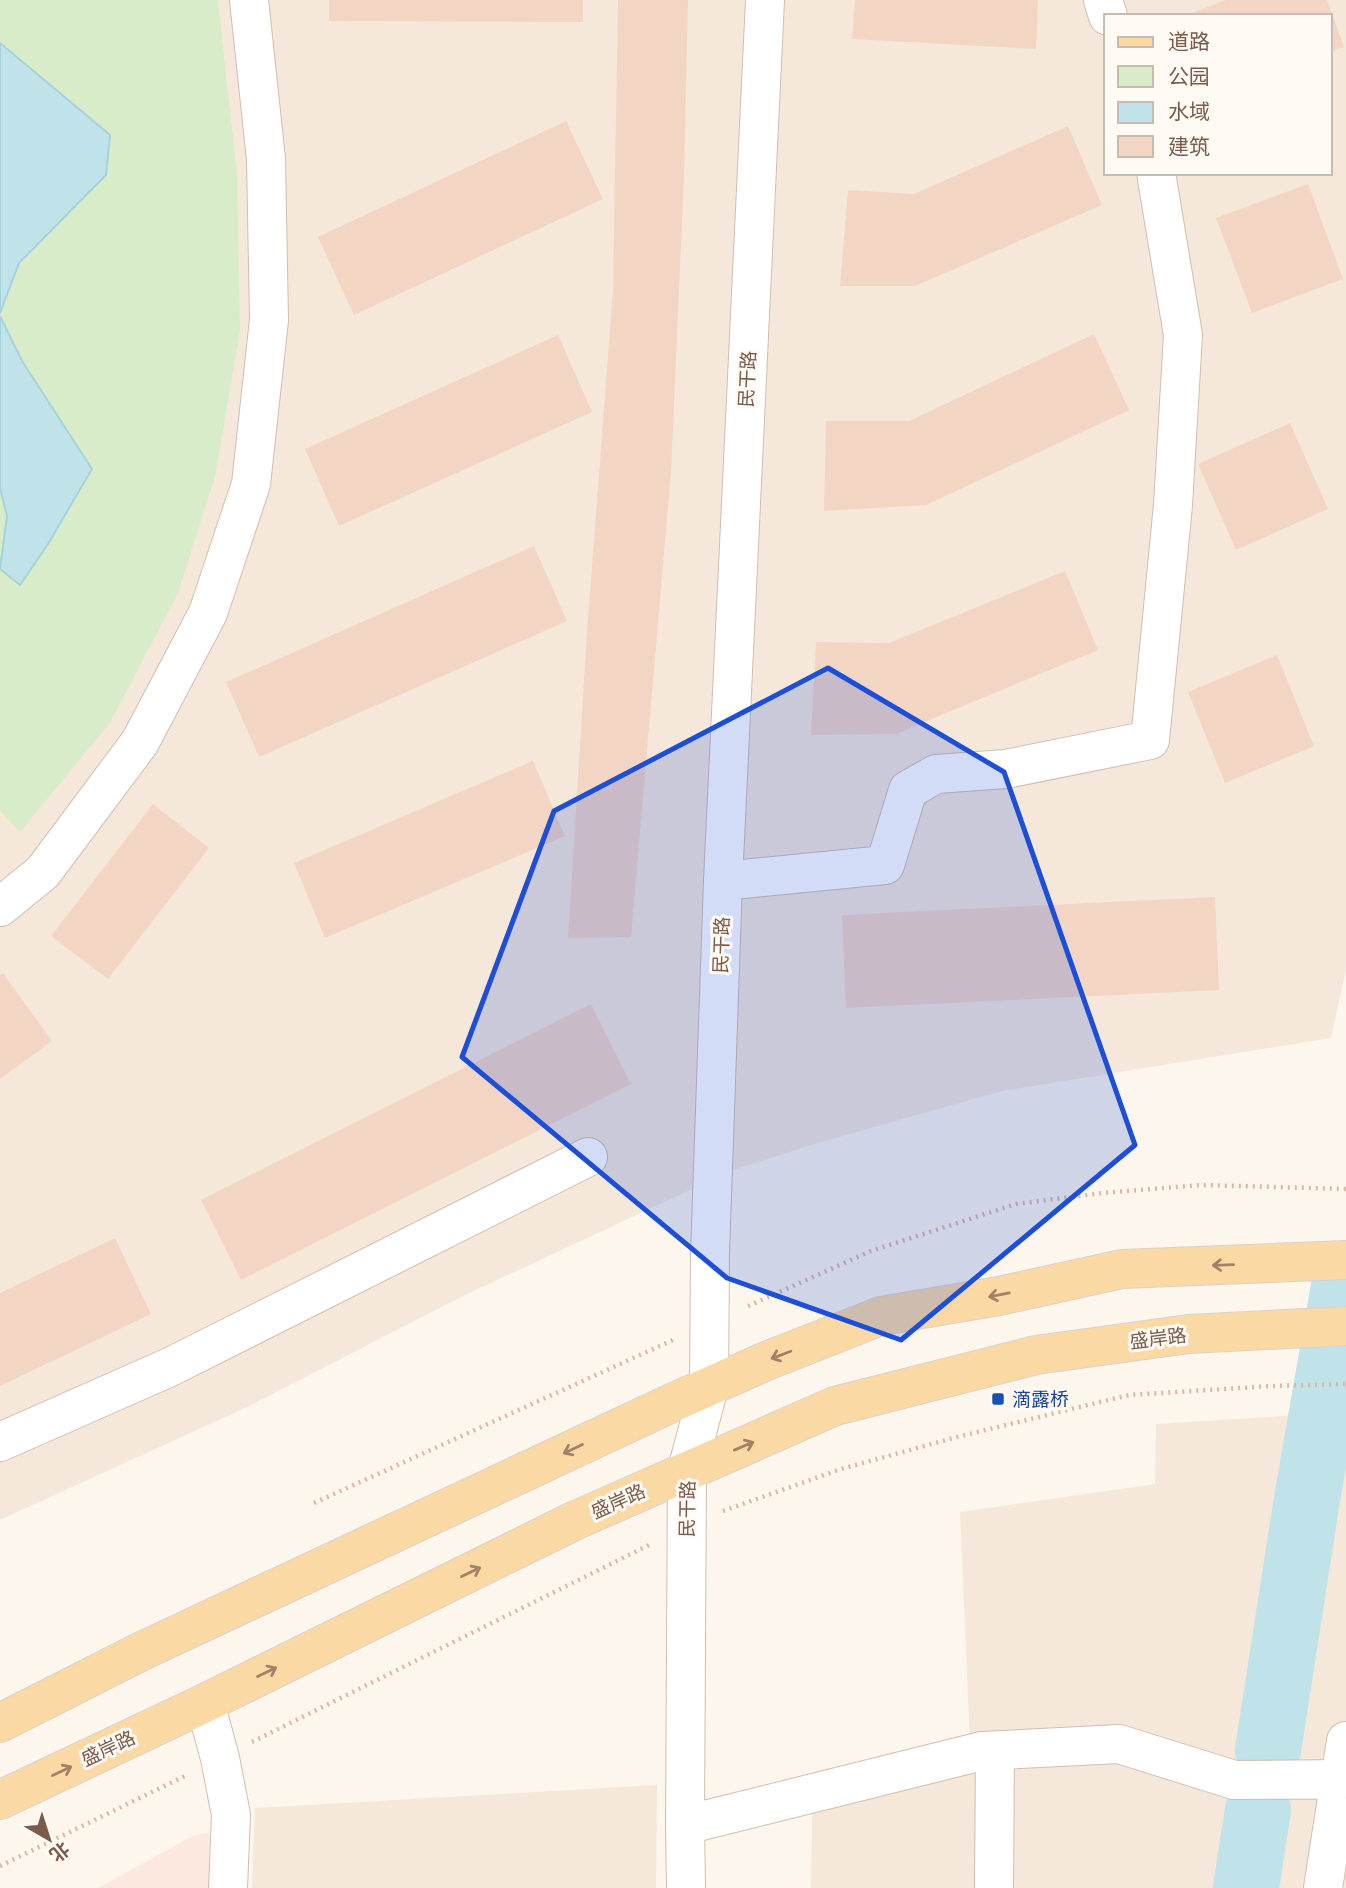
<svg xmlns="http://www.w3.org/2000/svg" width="1346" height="1888" viewBox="0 0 1346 1888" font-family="Ubuntu,'Noto Sans SC',sans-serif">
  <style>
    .residential { fill: #f5e8da; fill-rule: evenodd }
    .commercial { fill: #fde8e0 }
    .green { fill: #d8ecc9 }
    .water { fill: #bfe3e8; stroke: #a5d3da; stroke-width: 2 }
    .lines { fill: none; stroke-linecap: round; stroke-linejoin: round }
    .river { stroke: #bfe3e8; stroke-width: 66 }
    .building { fill: #f3d5c3 }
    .minor-casing { stroke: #d1beb0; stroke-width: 40 }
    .major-casing { stroke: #dad1cd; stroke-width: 40 }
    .path { stroke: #d9b8a5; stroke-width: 4.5; stroke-dasharray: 2 5; stroke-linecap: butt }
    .minor { stroke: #fff; stroke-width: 38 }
    .major { stroke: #fbd9a5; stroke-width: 38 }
    .oneway { stroke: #a18267 }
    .marked { fill: #1d4ed8; fill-opacity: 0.2; stroke: #1d4ed8; stroke-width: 5; stroke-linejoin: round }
    .transit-dot { fill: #1a4fb4; stroke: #fffaf3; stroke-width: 2.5 }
    .labels { text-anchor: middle; stroke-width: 6; stroke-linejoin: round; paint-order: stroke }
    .street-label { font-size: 19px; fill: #7a5c4d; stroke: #fffaf3 }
    .transit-label { font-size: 19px; fill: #164399; stroke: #fffaf3; text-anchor: start }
  </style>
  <rect width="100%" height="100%" fill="#fdf6ec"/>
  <path class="residential" d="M0,0H1346V970L1331,1038L1002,1091L818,1143L733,1170L463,1296L245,1408L0,1520ZM1106,16H1330V173H1106Z
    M1346,1412V1888H811L813,1777L970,1743L960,1512L1155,1484L1156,1424Z
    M657,1785L656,1888H252L255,1808Z"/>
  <path class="commercial" d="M209,1832L212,1888H98L193,1836Z"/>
  <path class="green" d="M0,0H218L237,175L240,331L215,477L178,593L110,723L20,832L0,811Z"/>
  <path class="water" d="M0,43L110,135L106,175L19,263L0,313Z
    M0,316L22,361L92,469L48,544L20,585L0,569L7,516L0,488Z"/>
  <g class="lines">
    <path class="river" d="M1268,1750L1307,1499L1346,1275
      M1246,1888L1258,1810"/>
  </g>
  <path class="building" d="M329,0H583V22L329,21Z
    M618,0H688L684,176L671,472L631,937L568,938L587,632L613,290Z
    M855,0H1038L1036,49L852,39Z
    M1226,0H1327L1344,47L1330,52V16H1185Z
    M566,121L603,199L354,315L318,237Z
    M1068,126L1102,205L915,286H840L848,190L914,194Z
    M1308,184L1343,279L1252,313L1216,218Z
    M1094,334L1129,410L926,505L824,511L826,421H909Z
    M558,335L592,412L339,526L305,449Z
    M1290,423L1328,509L1236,550L1198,464Z
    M534,546L567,621L259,757L226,682Z
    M1065,571L1098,650L896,734L811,735L816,642L889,643Z
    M1277,655L1314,746L1225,783L1188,692Z
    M533,761L565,836L325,938L294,863Z
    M153,804L209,848L108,979L51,936Z
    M1215,897L1219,990L846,1008L842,915Z
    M3,973L52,1041L0,1079V975Z
    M591,1004L631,1084L241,1280L201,1200Z
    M115,1238L151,1314L0,1386V1293Z"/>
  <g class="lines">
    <g class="minor-casing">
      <path id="minor" d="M1103,0L1108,16
        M723,881L885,865L908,790L936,774L1006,769L1150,740L1173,505L1183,335L1156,173
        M0,907L43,872L140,742L208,613L251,484L269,320L266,159L249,0
        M0,1442L170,1367L588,1157
        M205,1703L220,1758L231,1815L228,1888
        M685,1825L982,1751L1119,1744L1234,1780L1342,1779
        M686,1888L685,1825L687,1470L709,1387L710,1254L723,881L765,0
        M994,1888L995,1751
        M1323,1888L1346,1741"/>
    </g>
    <g class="major-casing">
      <path id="major" d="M0,1723L142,1651L676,1401L764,1362L881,1316L999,1296L1122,1269L1346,1260
        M0,1800L205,1703L574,1521L835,1406L1036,1355L1189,1334L1346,1326"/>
    </g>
    <path class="path" d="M748,1306L871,1251L1016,1204L1102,1193L1201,1185L1346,1189
      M314,1503L673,1340
      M723,1511L841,1469L957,1437L1129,1395L1271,1386L1346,1384
      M252,1742L649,1545
      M0,1866L185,1776"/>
    <use href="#minor" class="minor"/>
    <use href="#major" class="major"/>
  </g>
  <defs><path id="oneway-shaft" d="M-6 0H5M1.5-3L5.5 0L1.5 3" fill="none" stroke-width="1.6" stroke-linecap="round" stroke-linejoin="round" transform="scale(1.75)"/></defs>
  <g class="oneway">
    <use href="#oneway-shaft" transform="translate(1223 1265) rotate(178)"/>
    <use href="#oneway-shaft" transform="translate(999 1295) rotate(169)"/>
    <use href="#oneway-shaft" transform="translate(781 1355) rotate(159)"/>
    <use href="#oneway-shaft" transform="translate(744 1446) rotate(-23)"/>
    <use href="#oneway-shaft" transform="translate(573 1449) rotate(155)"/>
    <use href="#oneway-shaft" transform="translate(471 1572) rotate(-26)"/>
    <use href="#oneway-shaft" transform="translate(267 1672) rotate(-26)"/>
    <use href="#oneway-shaft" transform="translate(62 1771) rotate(-25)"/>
  </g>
  <path class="marked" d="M828,668L1004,772L1135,1145L901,1340L727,1278L462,1057L554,811Z"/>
  <rect class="transit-dot" x="991" y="1392" width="14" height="14" rx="3.5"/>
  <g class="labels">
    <g class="street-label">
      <text transform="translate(747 379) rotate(-87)" y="7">民干路</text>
      <text transform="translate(721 945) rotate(-88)" y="7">民干路</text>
      <text transform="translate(1158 1338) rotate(-7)" y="7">盛岸路</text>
      <text transform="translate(618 1501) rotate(-24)" y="7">盛岸路</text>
      <text transform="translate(687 1509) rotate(-89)" y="7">民干路</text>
      <text transform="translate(108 1748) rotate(-25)" y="7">盛岸路</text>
    </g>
    <g class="transit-label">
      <text x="1012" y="1406">滴露桥</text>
    </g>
  </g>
  <rect x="1104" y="14" width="228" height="161" fill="#fffaf3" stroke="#cabbb1" stroke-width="2"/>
  <rect x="1118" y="37" width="35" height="10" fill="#fbd9a5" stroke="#cabbb1" stroke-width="2"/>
  <text x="1168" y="49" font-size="21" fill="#7a5c4d">道路</text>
  <rect x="1118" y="66" width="35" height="21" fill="#d8ecc9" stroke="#cabbb1" stroke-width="2"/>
  <text x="1168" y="84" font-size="21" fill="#7a5c4d">公园</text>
  <rect x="1118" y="102" width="35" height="21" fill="#bfe3e8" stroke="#cabbb1" stroke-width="2"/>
  <text x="1168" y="119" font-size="21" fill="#7a5c4d">水域</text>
  <rect x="1118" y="136" width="35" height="21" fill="#f3d5c3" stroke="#cabbb1" stroke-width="2"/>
  <text x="1168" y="154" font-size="21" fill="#7a5c4d">建筑</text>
  <g transform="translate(49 1839) rotate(141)" stroke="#fffaf3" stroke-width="5" paint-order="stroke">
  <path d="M0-5L12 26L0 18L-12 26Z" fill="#7a5c4d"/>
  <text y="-10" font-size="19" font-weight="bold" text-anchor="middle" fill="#7a5c4d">北</text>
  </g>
</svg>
